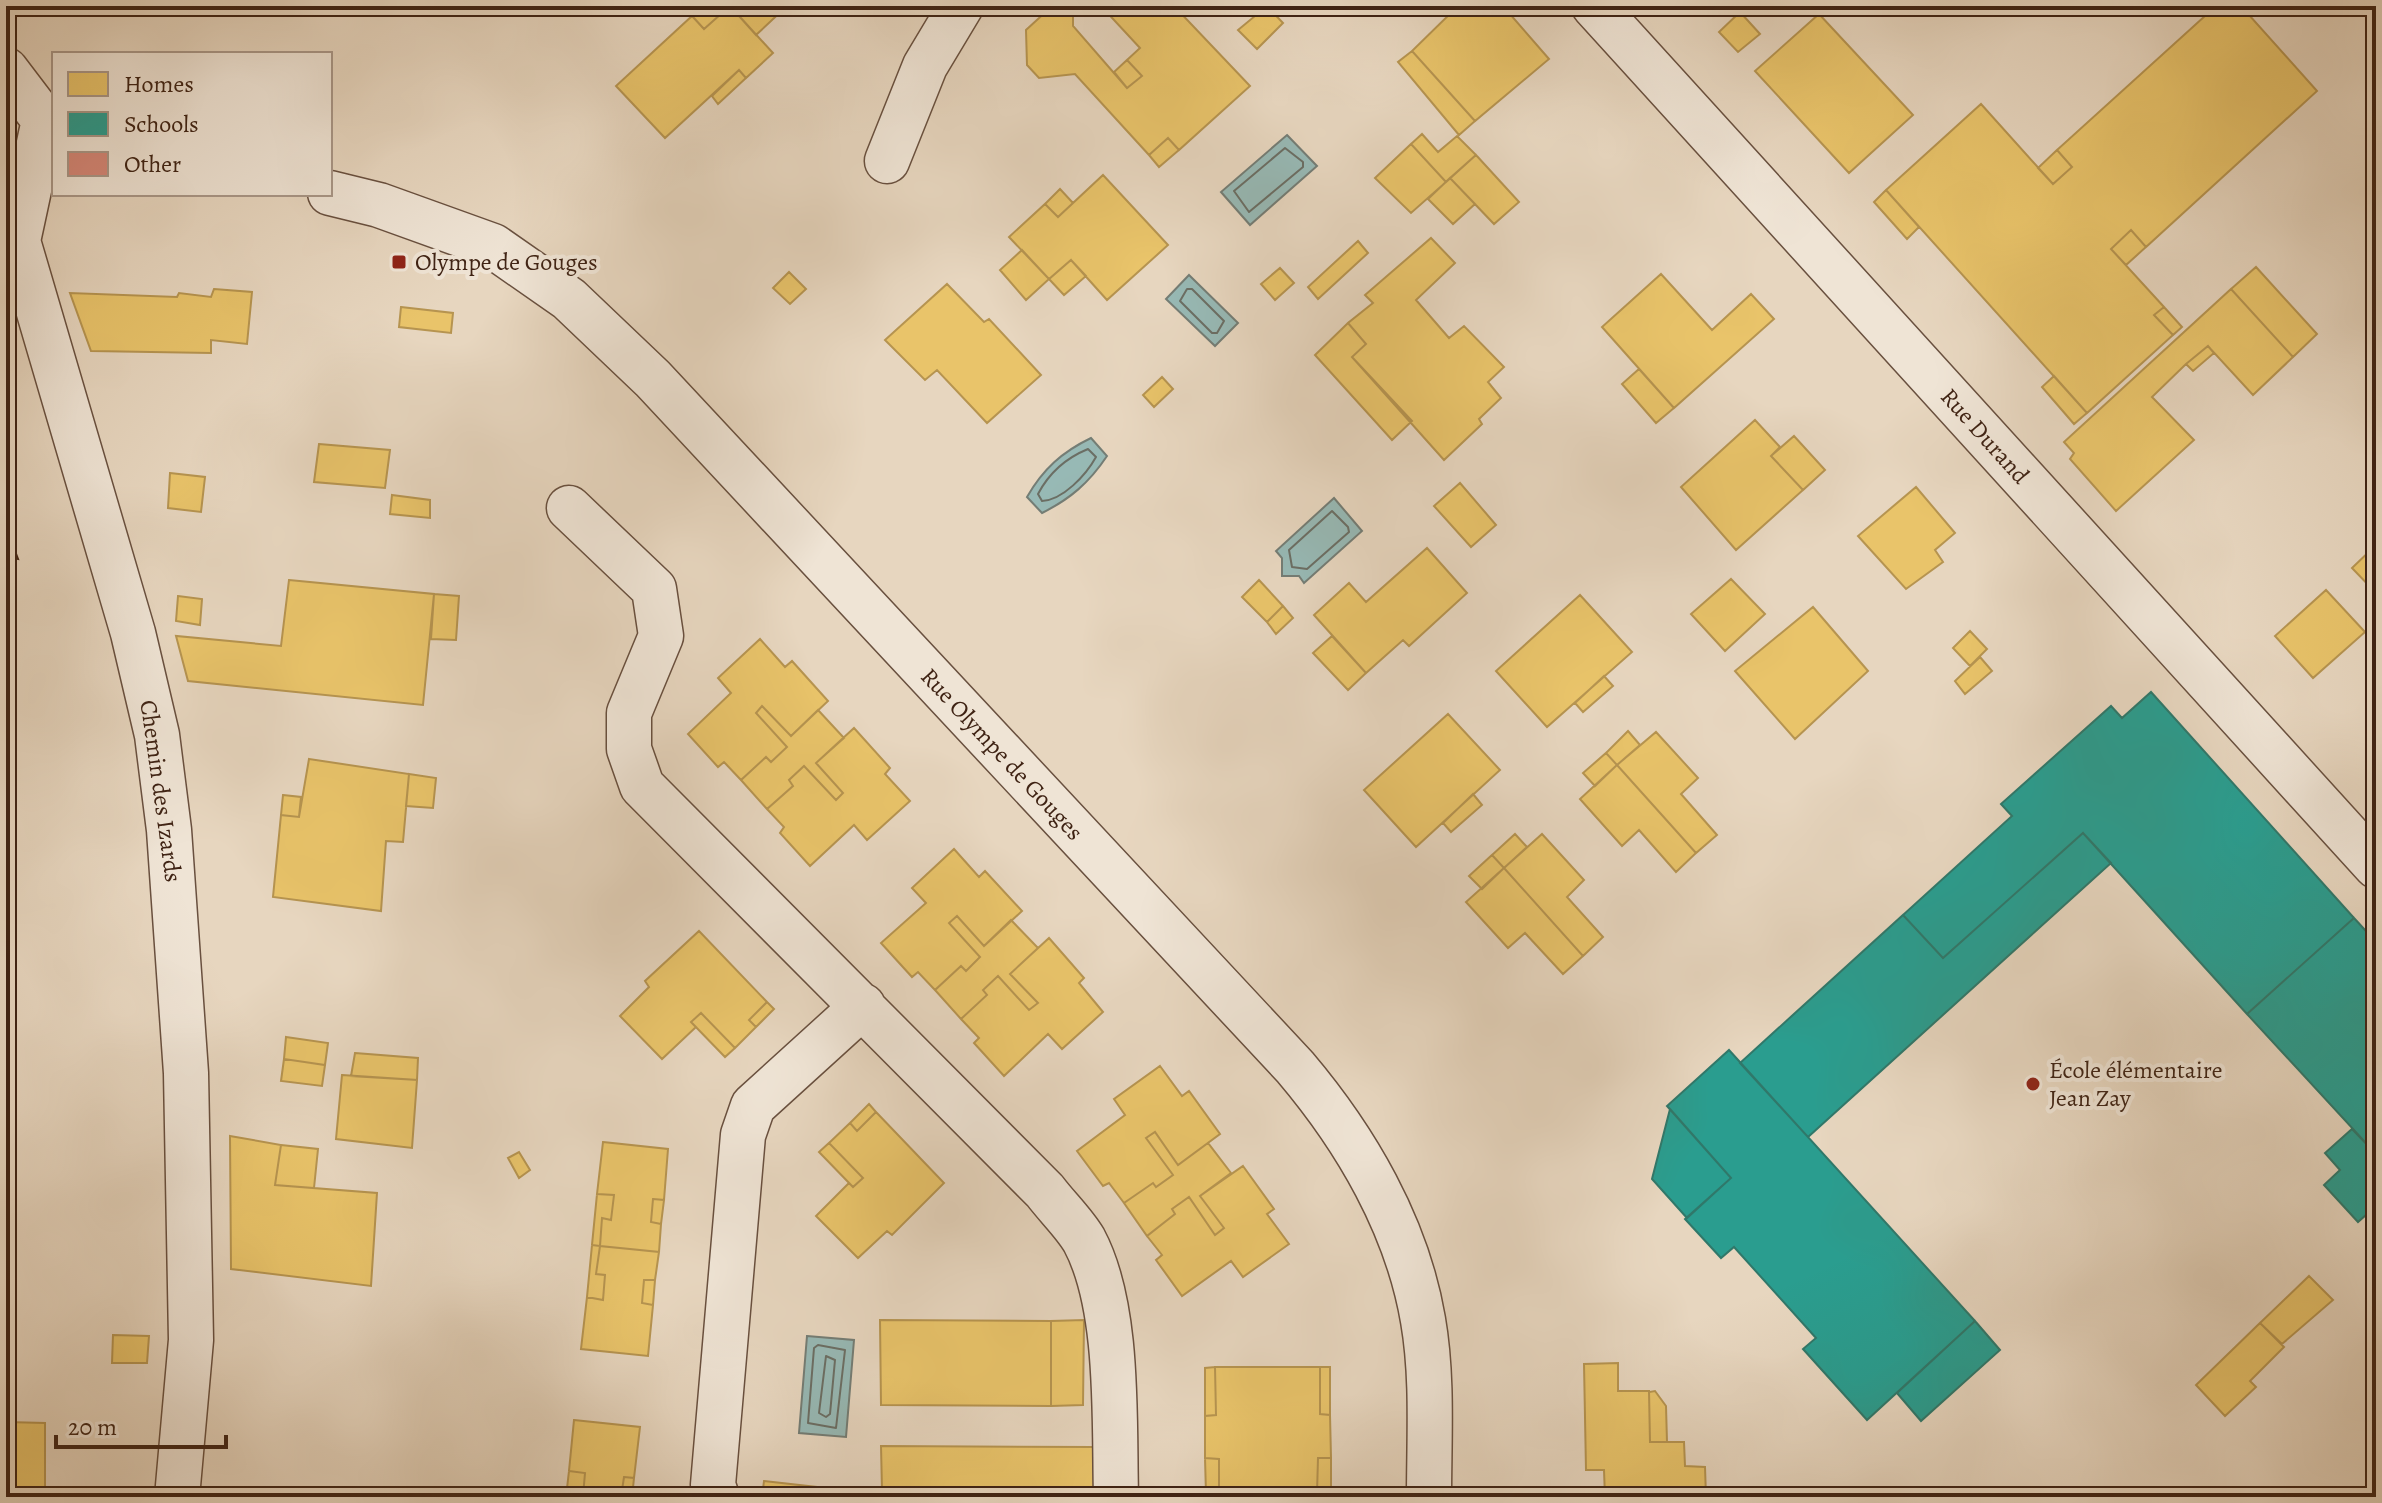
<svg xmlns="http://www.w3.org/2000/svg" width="2382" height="1503" viewBox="0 0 2382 1503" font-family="Alegreya,serif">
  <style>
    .water { fill: #97b9b5; stroke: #747d75; stroke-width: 2 }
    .homes { fill: #e9c46a; stroke: #b69450; stroke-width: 2 }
    .schools { fill: #2a9d8f; stroke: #30786a; stroke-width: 2 }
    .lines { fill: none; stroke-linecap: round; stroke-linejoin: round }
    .shore { stroke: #6b6e64; stroke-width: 2 }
    .building { fill: #d58778; stroke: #3f2314; stroke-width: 2 }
    .minor-casing { stroke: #69503f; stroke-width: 47 }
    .minor { stroke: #efe4d5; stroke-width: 44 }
    .poi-dot { fill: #8f2418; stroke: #efe4d5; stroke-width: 3 }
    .labels { text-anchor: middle; stroke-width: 8; stroke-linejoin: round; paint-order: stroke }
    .poi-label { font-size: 24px; fill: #3f2314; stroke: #efe4d5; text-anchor: start }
    .street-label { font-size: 24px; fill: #3f2314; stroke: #efe4d5 }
  </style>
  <rect width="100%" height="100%" fill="#e7d6bf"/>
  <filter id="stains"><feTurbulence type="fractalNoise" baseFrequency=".0025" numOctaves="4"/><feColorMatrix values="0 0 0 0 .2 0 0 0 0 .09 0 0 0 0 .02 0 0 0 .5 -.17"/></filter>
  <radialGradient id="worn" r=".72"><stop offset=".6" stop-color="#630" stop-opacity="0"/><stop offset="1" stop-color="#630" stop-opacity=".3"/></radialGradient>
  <path class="water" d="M1287,135L1317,166L1250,225L1221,192Z
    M1189,275L1238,323L1215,346L1166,299Z
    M1091,438L1107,456C1089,483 1070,499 1042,513L1027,497C1043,469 1062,452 1091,438Z
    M1334,498L1362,531L1304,583L1299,576H1282V558L1276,551Z
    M807,1336L854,1340L846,1437L799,1433Z"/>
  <path class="homes" d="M683,6H730L704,29Z
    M730,6H787L756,35Z
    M730,6L773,53L746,78L739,70L665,138L616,86L692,16L704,29Z
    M1101,6H1174L1250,86L1179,150L1168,138L1149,155L1075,74L1039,78L1027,65L1026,30L1050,8L1066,10L1073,14V26L1127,88L1142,76L1127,60L1140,48Z
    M1267,6L1283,23L1257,49L1238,30Z
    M1458,6H1503L1549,59L1475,121L1412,51Z
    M2216,6H2241L2317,91L2146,247L2131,230L2111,249L2164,307L2154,315L2173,335L2087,413L1886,190L1981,104L2053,184L2072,167L2057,150Z
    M1740,12L1760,34L1738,52L1719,32Z
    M1819,14L1913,115L1849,173L1755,71Z
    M1412,51L1475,121L1459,135L1398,62Z
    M1127,60L1142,76L1127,88L1114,72Z
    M739,70L746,78L718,104L712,96Z
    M1422,134L1438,152L1457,136L1476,155L1446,182L1411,144Z
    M1168,138L1179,150L1159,167L1149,155Z
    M1411,144L1446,182L1411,213L1375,178Z
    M2057,150L2072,167L2053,184L2038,168Z
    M1476,155L1519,202L1494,224L1450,178Z
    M1103,175L1168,245L1107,300L1071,260L1049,279L1009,237L1045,204L1058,217Z
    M1450,178L1475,204L1453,224L1428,199Z
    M1060,189L1073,203L1058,217L1045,204Z
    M1886,190L1919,227L1907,239L1874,202Z
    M2131,230L2146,247L2126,265L2111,249Z
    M1431,238L1455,263L1416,300L1449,338L1464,326L1504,367L1488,382L1501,398L1479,419L1482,424L1444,460L1352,357L1366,344L1348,323L1373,303L1365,295Z
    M1358,241L1368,253L1318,299L1308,287Z
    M1022,250L1049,279L1026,300L1000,270Z
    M1071,260L1086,276L1064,295L1049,279Z
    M2256,267L2317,334L2293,357L2231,289Z
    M1280,268L1294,283L1275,300L1261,284Z
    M789,272L806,289L790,304L773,288Z
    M1661,274L1712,330L1751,294L1774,319L1674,408L1602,327Z
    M947,284L984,322L989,319L1041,375L987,423L937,370L925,380L885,340Z
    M214,289L252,292L247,344L211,340V353L91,351L70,293L177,297L179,293L211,297Z
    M2231,289L2293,357L2253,395L2208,346L2186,364L2152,397L2194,440L2116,511L2070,459L2074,453L2064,442Z
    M401,307L453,313L451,333L399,327Z
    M2164,307L2182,327L2173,335L2154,315Z
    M1348,323L1366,344L1352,357L1412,421L1392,440L1315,355Z
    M2208,346L2214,353L2193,371L2186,364Z
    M1639,369L1674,408L1656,423L1622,384Z
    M2054,376L2087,413L2074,424L2042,387Z
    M1162,377L1173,389L1154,407L1143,395Z
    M1755,420L1780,447L1771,456L1803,490L1736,550L1681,487Z
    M1794,436L1825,470L1803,490L1771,456Z
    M319,444L390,450L385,488L314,482Z
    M170,473L205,477L201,512L168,508Z
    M1460,483L1496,525L1471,547L1434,506Z
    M1916,487L1955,533L1935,550L1943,562L1906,589L1858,536Z
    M392,495L430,500V518L390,514Z
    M2375,546L2376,547V593L2352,568Z
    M1427,548L1467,593L1409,646L1403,640L1366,673L1314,615L1349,583L1366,602Z
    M1731,579L1765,614L1725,651L1691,614Z
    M289,580L434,594L423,705L188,681L176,636L281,646Z
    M1259,580L1283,606L1267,622L1242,597Z
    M2326,590L2365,632L2313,678L2275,636Z
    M434,594L459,596L456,640L431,639Z
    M1580,595L1632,652L1547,727L1496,671Z
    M178,596L202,599L200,625L176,621Z
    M1283,606L1293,618L1276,634L1267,622Z
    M1813,607L1868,671L1795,739L1735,671Z
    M1970,631L1987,649L1970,666L1953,648Z
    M1332,636L1366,673L1348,690L1313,653Z
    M760,639L785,667L792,661L828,701L791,736L762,706L756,713L787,747L771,762L766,757L741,780L724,762L718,767L688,734L731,693L718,678Z
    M1980,657L1992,671L1965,694L1955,681Z
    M1604,676L1613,686L1583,712L1575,703Z
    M762,706L791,736L818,710L844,738L816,763L843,793L836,800L804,766L789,780L793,786L767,809L741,780L766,757L771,762L787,747L756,713Z
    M1448,714L1500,770L1416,847L1364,790Z
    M854,728L890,768L885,774L910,801L867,840L854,825L810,866L780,833L784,827L767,809L793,786L789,780L804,766L836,800L843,793L816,763Z
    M1628,731L1640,745L1617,765L1606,753Z
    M1656,732L1698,778L1681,794L1717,835L1696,853L1617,765Z
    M1606,753L1617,765L1595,786L1583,773Z
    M309,759L409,774L403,842L386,841L381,911L273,897L281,815L299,817Z
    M1617,765L1696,853L1676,872L1639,830L1622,846L1580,799Z
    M409,774L436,778L433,808L406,806Z
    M1473,794L1482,805L1451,832L1443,823Z
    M283,795L301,797L299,817L281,815Z
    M1515,834L1527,847L1504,868L1492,855Z
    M1542,834L1584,880L1567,897L1603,937L1583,956L1504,868Z
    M954,849L979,877L985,871L1022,911L984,946L957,916L949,923L980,957L966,971L961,966L935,990L918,972L912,977L881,943L926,903L912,888Z
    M1492,855L1504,868L1482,889L1469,876Z
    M1504,868L1583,956L1563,974L1525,933L1508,948L1466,902Z
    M957,916L984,946L1011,920L1038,948L1010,974L1038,1003L1029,1010L998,976L983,990L987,995L961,1019L935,990L961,966L966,971L980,957L949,923Z
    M699,931L767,1002L749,1020L756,1027L735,1048L701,1013L691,1022L696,1027L662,1059L620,1016L649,987L645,981Z
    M1049,938L1084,978L1079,983L1103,1012L1062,1049L1048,1034L1004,1076L974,1043L979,1038L961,1019L987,995L983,990L998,976L1029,1010L1038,1003L1010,974Z
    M767,1002L774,1009L756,1027L749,1020Z
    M701,1013L735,1048L725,1057L691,1022Z
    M286,1037L328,1043L325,1065L284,1059Z
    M355,1053L418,1058L417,1080L351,1076Z
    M284,1059L325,1065L322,1086L281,1081Z
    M1160,1066L1182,1096L1189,1091L1220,1134L1178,1165L1155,1132L1146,1138L1173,1175L1156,1187L1153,1183L1124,1203L1109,1183L1103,1186L1077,1151L1125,1115L1114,1099Z
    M342,1075L417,1080L412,1148L336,1139Z
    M869,1104L876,1112L857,1131L850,1123Z
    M876,1112L944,1183L892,1235L887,1231L858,1258L816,1216L849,1183L853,1187L863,1178L829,1143L850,1123L857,1131Z
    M1155,1132L1178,1165L1208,1143L1231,1173L1200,1196L1224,1228L1215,1235L1189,1197L1172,1209L1175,1214L1147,1236L1124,1203L1153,1183L1156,1187L1173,1175L1146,1138Z
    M230,1136L281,1145L275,1185L377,1193L371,1286L231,1269Z
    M603,1142L668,1149L664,1200L653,1199L651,1222L661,1224L659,1252L600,1246L602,1218L611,1220L614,1195L597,1194Z
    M829,1143L863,1178L853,1187L819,1152Z
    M281,1145L318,1149L314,1188L275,1185Z
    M519,1152L530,1170L519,1178L508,1158Z
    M1243,1166L1274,1209L1267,1214L1289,1244L1243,1277L1231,1261L1182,1296L1156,1260L1162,1255L1147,1236L1175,1214L1172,1209L1189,1197L1215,1235L1224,1228L1200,1196Z
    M597,1194L614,1195L611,1220L602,1218L600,1246L592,1245Z
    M653,1199L664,1200L661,1224L651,1222Z
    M592,1245L600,1246L596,1274L605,1275L603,1300L587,1297Z
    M600,1246L659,1252L655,1280H644L642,1303L653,1305L648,1356L581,1349L587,1297L603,1300L605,1275L596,1274Z
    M2309,1276L2333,1300L2282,1344L2260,1323Z
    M644,1280H655L653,1305L642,1303Z
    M880,1320L1051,1321V1406L881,1405Z
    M1084,1320L1083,1405L1051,1406V1321Z
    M2260,1323L2284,1347L2250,1381L2256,1387L2225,1416L2196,1385Z
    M113,1335L149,1336L147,1363H112Z
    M1618,1363V1391H1649L1650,1442H1684L1685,1466L1705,1467L1706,1497H1605L1604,1470H1586L1584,1364Z
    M1215,1367L1216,1415L1205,1416V1368Z
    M1215,1367H1320V1414L1330,1415L1331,1458H1318L1317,1493L1219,1494V1459L1205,1458V1416L1216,1415Z
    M1320,1367H1330V1415L1320,1414Z
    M1655,1391L1666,1406L1667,1442H1650L1649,1392Z
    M574,1420L640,1427L634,1478L624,1477L621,1497H573L583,1496L585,1473L569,1471Z
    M6,1422L45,1423V1497H6Z
    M881,1446L1094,1447V1489L882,1490Z
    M1205,1458L1219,1459V1494H1206Z
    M1318,1458H1331V1493H1317Z
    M569,1471L585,1473L583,1496L566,1497Z
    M624,1477L634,1478L632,1497H621Z
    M764,1481L852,1491V1497H762Z
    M1302,1493V1497H1235V1494Z"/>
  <path class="schools" d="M2151,692L2354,918L2247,1014L2083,833L1943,958L1903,915L2012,816L2001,804L2111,706L2122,718Z
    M2083,833L2111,863L1808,1137L1740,1063L1903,915L1943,958Z
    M2354,918L2376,942V1154L2247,1014Z
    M1729,1050L1975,1321L1867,1420L1803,1349L1816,1338L1734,1247L1721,1258L1685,1219L1731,1178L1667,1106Z
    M1670,1109L1731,1178L1687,1218L1652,1179Z
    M2352,1129L2376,1154V1206L2358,1222L2324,1185L2340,1170L2325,1153Z
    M1975,1321L2000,1350L1921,1421L1897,1393Z"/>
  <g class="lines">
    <path class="shore" d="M1285,148L1303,162V167L1249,212L1234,191Z
      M1187,289H1192L1224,321L1217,333H1212L1180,301Z
      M1088,449L1096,457C1086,475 1063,500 1042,501L1038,494C1049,473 1066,458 1088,449Z
      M1332,511L1348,527L1349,532L1307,569L1292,567L1289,550Z
      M818,1345L845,1350L836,1428L808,1423L814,1348Z
      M826,1356L835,1360L830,1414L826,1417L819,1413Z"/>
  </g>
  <path class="building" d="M6,527L18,559L6,557Z"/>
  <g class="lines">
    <g class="minor-casing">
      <path id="minor" d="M1594,6L2376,866
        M6,70L44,120L18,241L133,633L157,735L169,830L186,1073L191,1340L177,1497
        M887,161L925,66L961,6
        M330,193L379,205L493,246L569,299L653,379L1295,1067C1356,1139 1407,1226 1423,1320C1433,1377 1429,1439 1429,1497
        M569,508L654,589L661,636L629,713V749L642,786L1045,1191C1057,1207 1074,1223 1084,1240C1120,1307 1114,1422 1116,1497
        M717,1497L713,1485L743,1135L753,1106L863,1006"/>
    </g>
    <use href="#minor" class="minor"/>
  </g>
  <g class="poi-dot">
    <rect x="391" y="254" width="16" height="16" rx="4"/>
    <circle cx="2033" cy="1084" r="8"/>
  </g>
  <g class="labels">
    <g class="poi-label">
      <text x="415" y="270">Olympe de Gouges</text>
      <text x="2049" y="1078">École élémentaire<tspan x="2049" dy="28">Jean Zay</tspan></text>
    </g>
    <g class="street-label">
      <text transform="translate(1985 436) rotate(48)" y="8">Rue Durand</text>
      <text transform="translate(1002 754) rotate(47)" y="8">Rue Olympe de Gouges</text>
      <text transform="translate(161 791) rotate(82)" y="8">Chemin des Izards</text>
    </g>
  </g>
  <rect width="2382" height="1503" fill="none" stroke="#e7d6bf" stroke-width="32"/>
  <rect x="8" y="8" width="2366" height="1487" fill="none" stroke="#3f2314" stroke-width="4"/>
  <rect x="16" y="16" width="2350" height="1471" fill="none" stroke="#3f2314" stroke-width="2"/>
  <rect x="52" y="52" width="280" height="144" fill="#efe4d5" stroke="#a99788" stroke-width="2"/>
  <rect x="68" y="72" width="40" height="24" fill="#e9c46a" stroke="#a99788" stroke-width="2"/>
  <text x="124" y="92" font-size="24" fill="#3f2314">Homes</text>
  <rect x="68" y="112" width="40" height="24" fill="#2a9d8f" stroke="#a99788" stroke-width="2"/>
  <text x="124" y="132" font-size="24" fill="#3f2314">Schools</text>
  <rect x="68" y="152" width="40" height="24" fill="#d58778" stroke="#a99788" stroke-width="2"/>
  <text x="124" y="172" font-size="24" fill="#3f2314">Other</text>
  <path d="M56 1435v12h170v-12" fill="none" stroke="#3f2314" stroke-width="4"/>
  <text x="68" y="1435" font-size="24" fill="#3f2314" stroke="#efe4d5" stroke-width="6" paint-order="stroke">20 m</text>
  <rect width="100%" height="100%" filter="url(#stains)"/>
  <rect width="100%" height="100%" fill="url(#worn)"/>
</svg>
